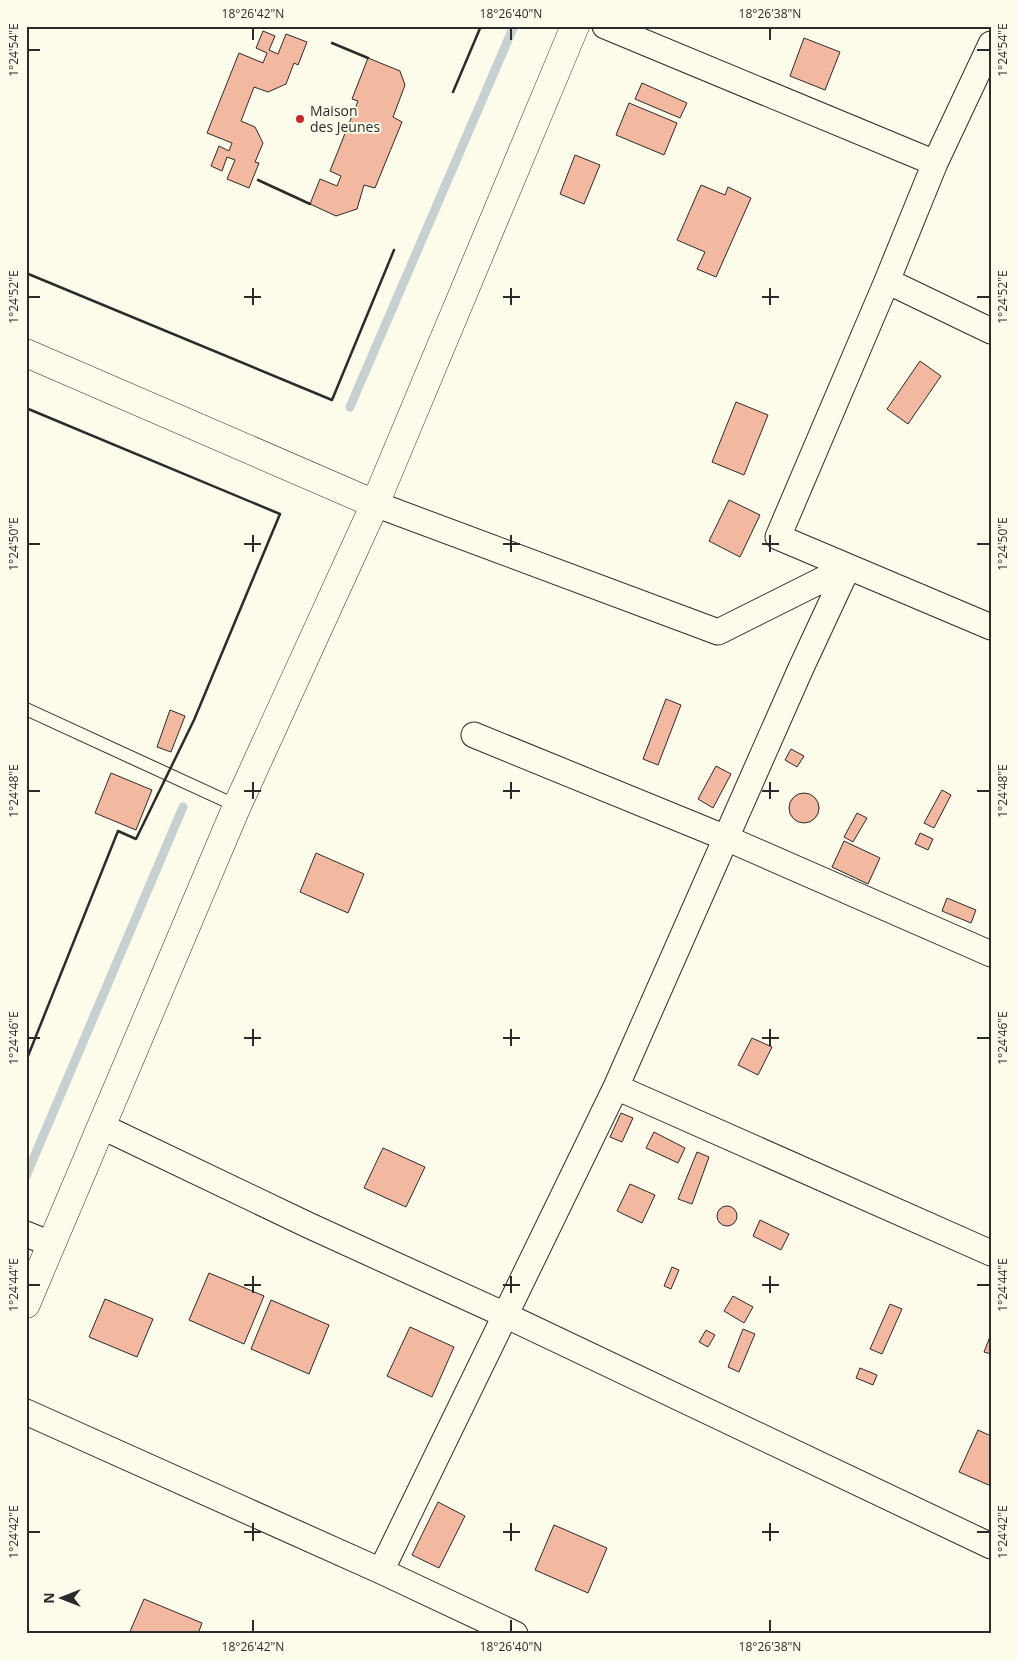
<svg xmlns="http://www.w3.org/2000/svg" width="1017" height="1660" viewBox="0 0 1017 1660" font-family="'Open Sans',sans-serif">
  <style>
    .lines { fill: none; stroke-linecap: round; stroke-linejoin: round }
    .stream { stroke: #c7d0d0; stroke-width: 9 }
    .building { fill: #f2b8a0; stroke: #2b2b2b }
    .service-casing { stroke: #2b2b2b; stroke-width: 14 }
    .minor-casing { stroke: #2b2b2b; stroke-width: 27 }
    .tertiary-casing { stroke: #2b2b2b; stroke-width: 29 }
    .service { stroke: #fdfbea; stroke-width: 12 }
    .minor { stroke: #fdfbea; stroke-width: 25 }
    .tertiary { stroke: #fdfbea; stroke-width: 28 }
    .wall { stroke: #2b2b2b; stroke-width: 2.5 }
    .ticks { fill: none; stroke: #2b2b2b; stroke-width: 2 }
    .poi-dot { fill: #c62828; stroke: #fdfbea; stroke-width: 2 }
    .labels { text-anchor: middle; stroke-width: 4; stroke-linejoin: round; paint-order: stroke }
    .poi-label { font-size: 14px; fill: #2b2b2b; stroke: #fdfbea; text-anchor: start }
    .neatline { fill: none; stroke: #2b2b2b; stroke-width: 2 }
    .ticks-label { font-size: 12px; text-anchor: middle; fill: #2b2b2b }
  </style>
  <rect width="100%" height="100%" fill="#fdfbea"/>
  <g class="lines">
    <path class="stream" d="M350,407L514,26
      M26,1176L183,807"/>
  </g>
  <path class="building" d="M263,31L275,36L269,50L278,54L286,34L307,42L298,65L294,63L286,84L268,92L254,87L241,121L255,127L263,143L255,162L259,163L249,188L227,179L235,160L227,157L222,171L211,166L219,146L229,151L232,143L207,133L239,53L263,63L267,53L256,48Z
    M804,38L840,52L825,90L790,76Z
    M368,58L400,71L405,85L393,117L402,122L375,188L364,185L357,209L336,216L310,204L320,179L337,186L341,176L330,171L358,101L352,99Z
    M642,83L687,103L680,118L635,99Z
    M629,103L677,123L664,155L616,135Z
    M575,155L600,165L584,204L560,194Z
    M701,185L725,195L728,187L751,198L716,277L697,269L705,252L677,240Z
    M920,361L941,376L908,424L887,409Z
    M736,402L768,415L744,475L712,462Z
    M729,500L760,515L740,557L709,541Z
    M666,699L681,705L658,765L643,759Z
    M170,710L185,716L171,752L157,747Z
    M791,749L804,756L797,767L785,760Z
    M716,766L731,774L713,808L698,799Z
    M111,773L152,790L136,830L95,813Z
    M942,790L951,795L934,828L924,823Z
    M789 808a15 15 0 1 1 30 0a15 15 0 1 1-30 0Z
    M857,813L867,818L853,842L844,837Z
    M920,833L933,839L928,850L915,844Z
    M844,841L880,858L868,884L832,867Z
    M316,853L364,874L348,913L300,892Z
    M947,898L976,910L971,923L942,911Z
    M752,1038L772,1047L758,1075L738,1065Z
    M621,1113L633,1118L622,1142L610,1137Z
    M654,1132L685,1148L678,1163L646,1148Z
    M383,1148L425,1167L406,1207L364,1188Z
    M697,1152L709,1157L692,1204L678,1199Z
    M630,1184L655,1195L642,1223L617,1211Z
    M717 1216a10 10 0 1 1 20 0a10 10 0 1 1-20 0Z
    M760,1220L789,1234L781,1250L753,1236Z
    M672,1267L679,1270L671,1289L664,1286Z
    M209,1273L264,1296L244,1344L189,1320Z
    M733,1296L753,1307L744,1323L724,1311Z
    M105,1299L153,1319L137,1357L89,1337Z
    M271,1300L329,1325L309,1374L251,1349Z
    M890,1304L902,1309L882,1354L870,1349Z
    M410,1327L454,1347L432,1397L387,1376Z
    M743,1329L755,1334L739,1372L728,1367Z
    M706,1330L715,1335L708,1347L699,1342Z
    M991,1334V1354L984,1352Z
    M860,1368L877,1375L873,1385L856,1378Z
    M978,1430L991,1436V1486L959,1472Z
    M438,1502L465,1516L439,1568L412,1555Z
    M554,1525L607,1548L588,1593L535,1570Z
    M144,1599L202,1623L198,1634H129Z"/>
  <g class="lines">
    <g class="service-casing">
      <path id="service" d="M26,709L237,806"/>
    </g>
    <g class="minor-casing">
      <path id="minor" d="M605,26L935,163
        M991,44L935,163L887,281L778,537L991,627
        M887,281L991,331
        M375,504L718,632L848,567
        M474,735L726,838L991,954
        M616,1087L991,1253
        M103,1127L308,1225L505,1315L991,1546
        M26,1234L51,1244
        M26,1412L381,1571L515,1634
        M381,1571L616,1087L801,668L848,567"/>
    </g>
    <g class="tertiary-casing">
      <path id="tertiary" d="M26,353L375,504
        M26,1304L237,806L375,504L575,26"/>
    </g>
    <use href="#service" class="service"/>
    <use href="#minor" class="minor"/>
    <use href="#tertiary" class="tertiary"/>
    <path class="wall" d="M332,43L368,58
      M453,92L481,26
      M258,180L310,204
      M26,273L332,400L394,250
      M26,408L280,514L194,720L136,839L118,831L26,1061"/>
  </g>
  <path class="ticks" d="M253,28V40M511,28V40M770,28V40M28,50H40M977,50H990M253,288V305M511,288V305M770,288V305M28,297H40M244,297H261M503,297H520M762,297H779M977,297H990M253,535V552M511,535V552M770,535V552M28,544H40M244,544H261M503,544H520M762,544H779M977,544H990M253,782V799M511,782V799M770,782V799M28,791H40M244,791H261M503,791H520M762,791H779M977,791H990M253,1029V1046M511,1029V1046M770,1029V1046M28,1038H40M244,1038H261M503,1038H520M762,1038H779M977,1038H990M253,1276V1293M511,1276V1293M770,1276V1293M28,1285H40M244,1285H261M503,1285H520M762,1285H779M977,1285H990M253,1523V1541M511,1523V1541M770,1523V1541M28,1532H40M244,1532H261M503,1532H520M762,1532H779M977,1532H990M253,1620V1632M511,1620V1632M770,1620V1632"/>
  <circle class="poi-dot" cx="300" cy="119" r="5"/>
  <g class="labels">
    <g class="poi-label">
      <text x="310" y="116">Maison<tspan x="310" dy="16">des Jeunes</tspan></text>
    </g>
  </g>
  <rect width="1017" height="1660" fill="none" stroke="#fdfbea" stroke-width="55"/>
  <g transform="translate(62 1598) rotate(270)" stroke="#fdfbea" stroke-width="4" paint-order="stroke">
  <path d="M0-4L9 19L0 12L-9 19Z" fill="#2b2b2b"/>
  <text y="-8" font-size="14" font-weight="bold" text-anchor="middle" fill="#2b2b2b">N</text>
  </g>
  <rect x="28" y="28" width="962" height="1604" class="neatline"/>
  <g class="ticks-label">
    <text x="253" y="18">18°26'42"N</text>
    <text x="511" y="18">18°26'40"N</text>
    <text x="770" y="18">18°26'38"N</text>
    <text transform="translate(1003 50) rotate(-90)" y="4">1°24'54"E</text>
    <text transform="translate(14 50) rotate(-90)" y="4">1°24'54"E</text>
    <text transform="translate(1003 297) rotate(-90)" y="4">1°24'52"E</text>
    <text transform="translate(14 297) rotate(-90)" y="4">1°24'52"E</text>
    <text transform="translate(1003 544) rotate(-90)" y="4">1°24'50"E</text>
    <text transform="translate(14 544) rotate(-90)" y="4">1°24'50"E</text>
    <text transform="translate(1003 791) rotate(-90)" y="4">1°24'48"E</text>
    <text transform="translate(14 791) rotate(-90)" y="4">1°24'48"E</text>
    <text transform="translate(1003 1038) rotate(-90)" y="4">1°24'46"E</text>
    <text transform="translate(14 1038) rotate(-90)" y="4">1°24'46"E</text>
    <text transform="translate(1003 1285) rotate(-90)" y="4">1°24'44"E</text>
    <text transform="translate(14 1285) rotate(-90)" y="4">1°24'44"E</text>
    <text transform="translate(1003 1532) rotate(-90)" y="4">1°24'42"E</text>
    <text transform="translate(14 1532) rotate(-90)" y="4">1°24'42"E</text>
    <text x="253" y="1651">18°26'42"N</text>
    <text x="511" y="1651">18°26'40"N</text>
    <text x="770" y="1651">18°26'38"N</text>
  </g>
</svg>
